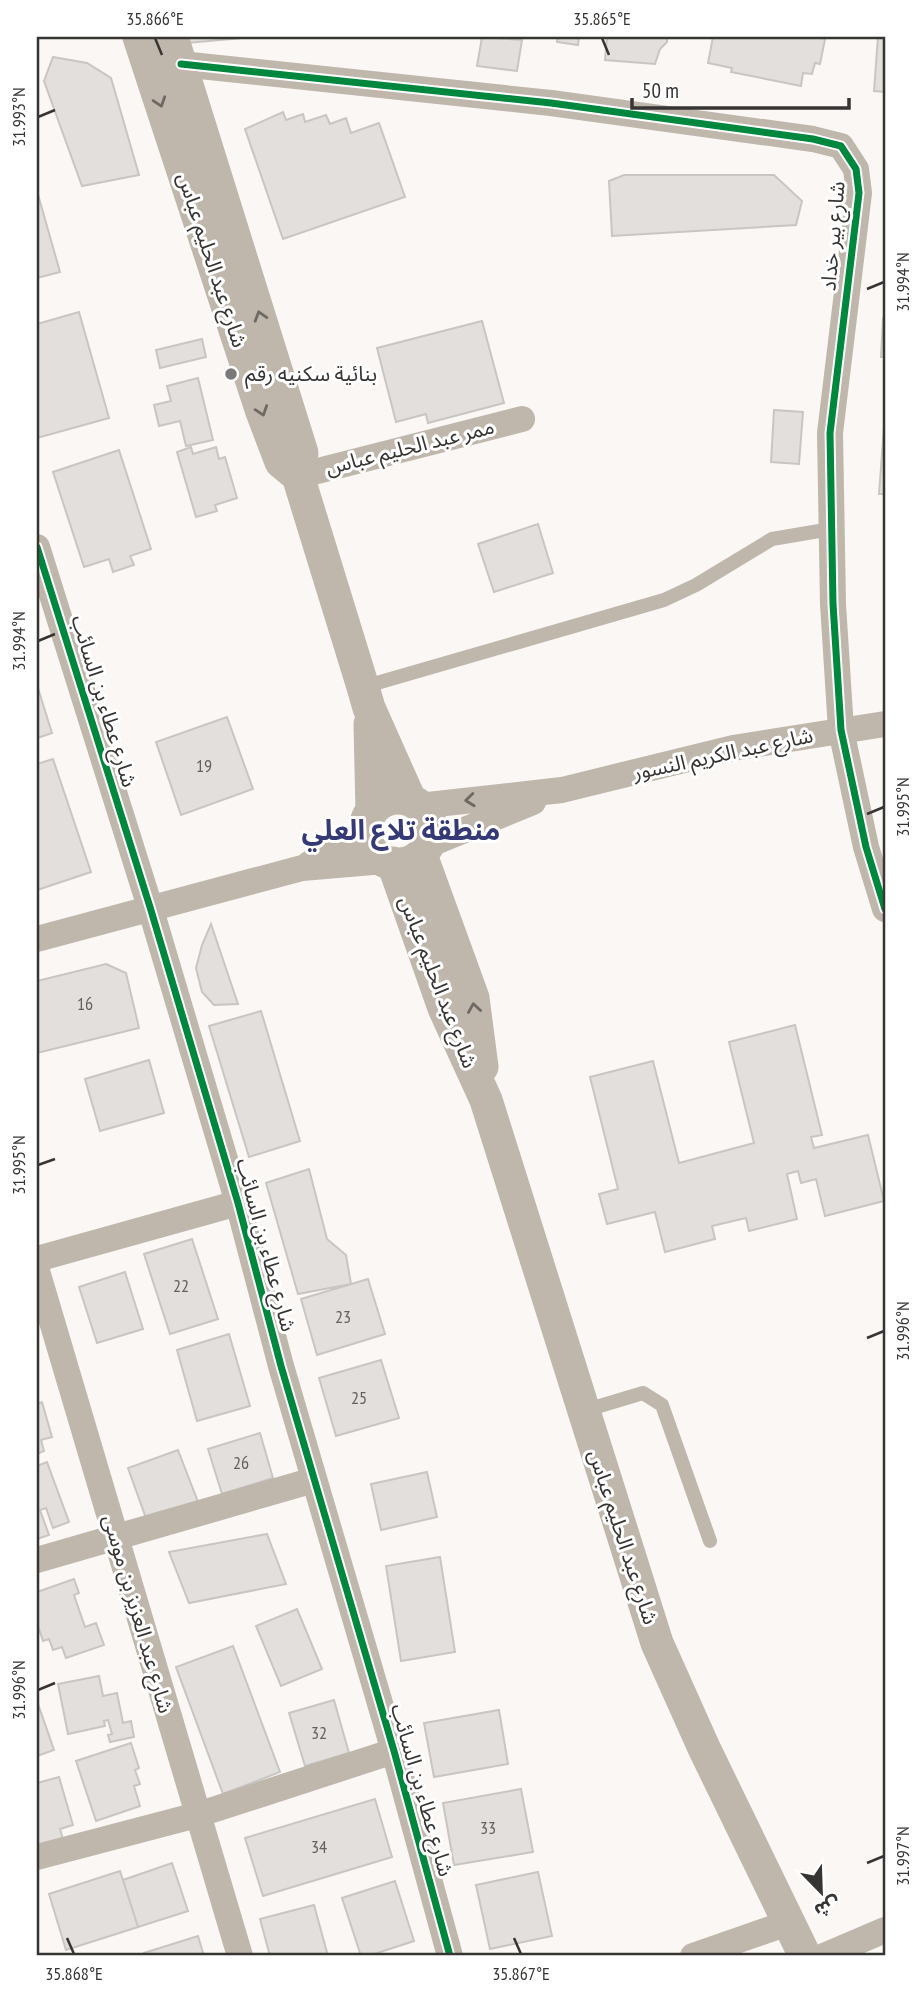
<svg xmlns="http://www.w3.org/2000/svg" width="922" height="1993" viewBox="0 0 922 1993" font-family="'PT Sans Narrow','Noto Sans Arabic',sans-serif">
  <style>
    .building { fill: #e2dfdd; stroke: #c8c6c3; stroke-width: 2 }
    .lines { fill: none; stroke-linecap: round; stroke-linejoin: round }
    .service { stroke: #bfb6ac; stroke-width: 14 }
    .minor { stroke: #bfb6ac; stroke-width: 26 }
    .tertiary { stroke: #bfb6ac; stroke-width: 33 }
    .cycleway-casing { stroke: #fff; stroke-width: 11 }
    .cycleway { stroke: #00873e; stroke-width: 7 }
    .oneway { stroke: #6d6963 }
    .ticks { fill: none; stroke: #373533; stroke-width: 2.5 }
    .poi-dot { fill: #7b7977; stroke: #fff; stroke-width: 2.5 }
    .labels { text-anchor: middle; stroke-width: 6; stroke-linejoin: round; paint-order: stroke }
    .number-label { font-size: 18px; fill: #62605e }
    .street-label { font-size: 21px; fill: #373533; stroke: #fff }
    .poi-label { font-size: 21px; fill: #373533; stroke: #fff; text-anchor: start }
    .district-label { font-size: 28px; font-weight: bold; fill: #353a76; stroke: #fff }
    .neatline { fill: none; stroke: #373533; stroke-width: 2.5 }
    .ticks-label { font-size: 18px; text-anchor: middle; fill: #373533 }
  </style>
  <rect width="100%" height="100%" fill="#faf7f4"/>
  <path class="building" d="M185,37H254L187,43Z
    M482,37L522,40L517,71L477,66Z
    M558,37H579L578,45L557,42Z
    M607,37H667V42L660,49L655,64L605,60Z
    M713,37H816L825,39L820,64L815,63L812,74L803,73L801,86L731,72L732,68L708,63Z
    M878,37H885V92L874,91Z
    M53,57L87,63L111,78L139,175L82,186L44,81Z
    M283,112L286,120L303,114L305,122L326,115L330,124L346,118L351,133L379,123L405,197L283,239L245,129Z
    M624,175H774L802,201L796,225L612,236L609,181Z
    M37,191L60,272L37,278Z
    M79,312L109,418L37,438V324Z
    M883,318H885V357H881Z
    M482,321L504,403L428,423L426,414L396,422L377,348Z
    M202,339L206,357L160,368L156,350Z
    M198,378L213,440L186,446L180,421L159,426L154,405L171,401L167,386Z
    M774,410L803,412L799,464L771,462Z
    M885,414V494H879Z
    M191,447L193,454L216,447L219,459L225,457L237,498L215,505L217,511L196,517L177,452Z
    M119,450L151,549L130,556L134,565L113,572L109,559L84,567L53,472Z
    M538,524L553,573L494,592L478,544Z
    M37,685L52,733L37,738Z
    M227,717L253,789L181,815L156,742Z
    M53,759L91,872L37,890V764Z
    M211,924L238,1004L214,1005L202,992L196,968L202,945Z
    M106,964L126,973L139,1028L37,1053V981Z
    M261,1011L300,1141L249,1157L209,1026Z
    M795,1025L822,1135L811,1137L814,1148L868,1135L884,1201L825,1216L816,1179L801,1183L798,1171L787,1174L797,1219L749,1231L746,1218L712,1226L715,1239L665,1252L655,1212L607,1224L599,1194L618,1189L590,1077L653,1061L679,1163L754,1143L729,1042Z
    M149,1060L164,1113L100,1131L85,1079Z
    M309,1169L327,1239L346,1255L351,1284L298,1294L266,1183Z
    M192,1239L218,1319L170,1334L144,1254Z
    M125,1272L143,1329L97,1343L79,1287Z
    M368,1279L385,1334L317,1355L301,1299Z
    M229,1334L250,1406L197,1421L177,1350Z
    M381,1360L399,1418L336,1436L319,1378Z
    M42,1402L52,1437L41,1440L44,1451L37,1454V1404Z
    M260,1433L273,1478L222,1494L208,1449Z
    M178,1450L198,1502L147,1521L128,1468Z
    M47,1462L69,1522L53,1528L46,1508L40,1510L49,1535L37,1539V1466Z
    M427,1472L437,1517L381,1530L371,1484Z
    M267,1534L286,1584L189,1603L169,1552Z
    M440,1557L455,1652L401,1661L386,1566Z
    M74,1579L79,1593L74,1595L85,1627L96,1623L104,1645L66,1658L62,1647L53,1650L49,1639L43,1641L39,1629L37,1630V1592Z
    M297,1609L322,1669L281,1686L256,1626Z
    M233,1646L280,1772L223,1794L176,1667Z
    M99,1676L103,1696L117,1693L123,1723L131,1721L134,1737L110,1742L108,1735L112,1734L108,1720L104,1721L105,1726L68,1734L58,1684Z
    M334,1700L349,1753L305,1766L289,1713Z
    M37,1701L54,1750L37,1756Z
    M499,1710L508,1764L434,1777L424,1723Z
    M131,1743L139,1768L135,1770L140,1784L134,1786L140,1806L96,1821L76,1761Z
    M59,1777L73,1825L60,1829L63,1839L37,1847V1783Z
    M521,1789L533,1852L454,1865L443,1803Z
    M375,1799L392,1857L263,1896L245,1838Z
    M172,1863L188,1911L138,1927L123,1880Z
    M120,1871L138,1927L66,1950L49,1894Z
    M538,1872L552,1936L490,1949L476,1885Z
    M395,1881L414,1941L368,1956H361L342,1898Z
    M314,1905L328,1956H270L260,1919Z
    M198,1936L204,1956H145L144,1953Z"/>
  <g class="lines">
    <path class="service" d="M363,687L664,600L696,585L772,539L831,529
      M583,1411L643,1393L662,1405L710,1541"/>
    <path class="minor" d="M181,64L551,103L813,139L841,146L856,169L859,193L830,433L833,604L841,730L866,847L885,909
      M298,476L522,419
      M37,547L150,907L238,1203L281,1366L394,1751L450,1956
      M419,806L562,790L733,748L885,724
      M428,845L533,802
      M309,864L366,831
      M37,939L302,868L384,861
      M37,1259L238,1203
      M37,1271L240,1956
      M37,1560L314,1480
      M37,1857L197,1815L394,1751
      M693,1956L788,1923
      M824,1956L885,1930"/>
    <path class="tertiary" d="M139,37L262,412L281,462L298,476
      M172,37L302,453L298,476L363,687L369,708L410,800
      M370,724L372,811
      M365 831a33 33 0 1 1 66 0a33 33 0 1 1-66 0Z
      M421,855L473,998L482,1067
      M393,863L444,1008L486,1100L657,1643L704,1748L805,1956"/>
    <g class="cycleway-casing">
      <path id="cycleway" d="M181,64L551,103L813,139L841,146L856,169L859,193L830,433L833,604L841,730L866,847L885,909
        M37,547L150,907L238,1203L281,1366L394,1751L450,1956"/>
    </g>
    <use href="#cycleway" class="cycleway"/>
  </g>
  <defs><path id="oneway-chevron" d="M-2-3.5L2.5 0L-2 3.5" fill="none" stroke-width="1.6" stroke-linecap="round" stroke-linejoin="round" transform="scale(1.75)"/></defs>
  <g class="oneway">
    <use href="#oneway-chevron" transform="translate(160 102) rotate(72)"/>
    <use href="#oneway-chevron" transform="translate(260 316) rotate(-107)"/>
    <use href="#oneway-chevron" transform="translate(262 411) rotate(71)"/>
    <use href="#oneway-chevron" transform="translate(470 800) rotate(174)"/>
    <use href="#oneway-chevron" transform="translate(474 1008) rotate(-99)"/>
  </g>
  <path class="ticks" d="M155,38L162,55M602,38L609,55M38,117L55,110M867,289L884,282M38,641L55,634M867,814L884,807M38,1165L55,1159M867,1338L884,1331M38,1690L55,1683M867,1863L884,1856M67,1938L74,1954M514,1938L521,1954"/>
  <circle class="poi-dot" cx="231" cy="374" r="7"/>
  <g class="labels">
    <g class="number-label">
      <text x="204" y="772">19</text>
      <text x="85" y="1010">16</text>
      <text x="181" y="1292">22</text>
      <text x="343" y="1323">23</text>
      <text x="359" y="1404">25</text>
      <text x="241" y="1469">26</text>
      <text x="319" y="1739">32</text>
      <text x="488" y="1834">33</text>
      <text x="319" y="1853">34</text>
    </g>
    <g class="street-label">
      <text transform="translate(833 236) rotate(-85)" y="7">شارع بير خداد</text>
      <text transform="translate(212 260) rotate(72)" y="7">شارع عبد الحليم عباس</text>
      <text transform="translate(410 447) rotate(-14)" y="7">ممر عبد الحليم عباس</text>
      <text transform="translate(104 701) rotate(73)" y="7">شارع عطاء بن السائب</text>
      <text transform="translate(723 754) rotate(-12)" y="7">شارع عبد الكريم النسور</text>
      <text transform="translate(438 982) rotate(69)" y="7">شارع عبد الحليم عباس</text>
      <text transform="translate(266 1245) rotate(75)" y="7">شارع عطاء بن السائب</text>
      <text transform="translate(623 1537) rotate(72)" y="7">شارع عبد الحليم عباس</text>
      <text transform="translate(138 1614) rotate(74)" y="7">شارع عبد العزيز بن موسى</text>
      <text transform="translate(422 1790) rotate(74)" y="7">شارع عطاء بن السائب</text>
    </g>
    <g class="poi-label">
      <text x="245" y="381">بنائية سكنيه رقم</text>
    </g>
    <g class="district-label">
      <text x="401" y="840">منطقة تلاع العلي</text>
    </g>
  </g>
  <rect width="922" height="1993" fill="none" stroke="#ffffff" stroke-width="77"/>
  <g transform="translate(821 1892) rotate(157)" stroke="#ffffff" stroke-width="5" paint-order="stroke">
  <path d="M0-5L12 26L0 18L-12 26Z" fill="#373533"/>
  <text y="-10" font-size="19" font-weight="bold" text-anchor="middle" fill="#373533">ش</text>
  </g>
  <path d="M632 98v10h217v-10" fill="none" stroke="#373533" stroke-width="3.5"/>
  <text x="642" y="98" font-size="21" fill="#373533" stroke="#ffffff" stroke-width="5" paint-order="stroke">50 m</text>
  <rect x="38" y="38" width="846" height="1916" class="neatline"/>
  <g class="ticks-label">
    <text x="155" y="25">35.866°E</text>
    <text x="602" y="25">35.865°E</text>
    <text transform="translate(19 117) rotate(-90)" y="6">31.993°N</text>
    <text transform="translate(903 282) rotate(-90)" y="6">31.994°N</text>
    <text transform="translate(19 641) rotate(-90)" y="6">31.994°N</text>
    <text transform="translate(903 807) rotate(-90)" y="6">31.995°N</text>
    <text transform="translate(19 1165) rotate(-90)" y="6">31.995°N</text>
    <text transform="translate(903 1331) rotate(-90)" y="6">31.996°N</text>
    <text transform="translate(19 1690) rotate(-90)" y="6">31.996°N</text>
    <text transform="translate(903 1856) rotate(-90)" y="6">31.997°N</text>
    <text x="74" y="1980">35.868°E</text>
    <text x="521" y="1980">35.867°E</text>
  </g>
</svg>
